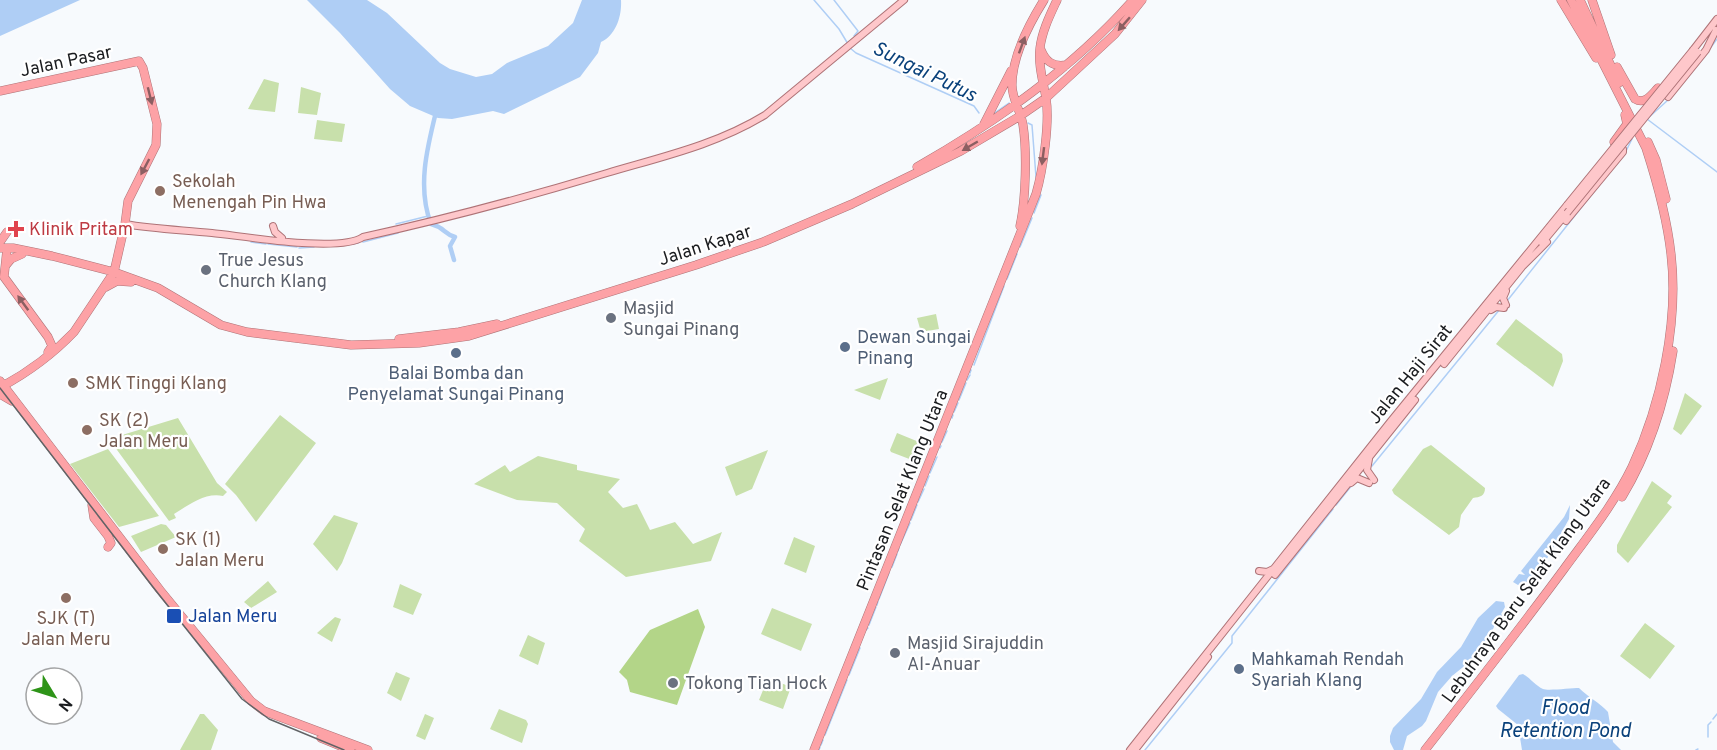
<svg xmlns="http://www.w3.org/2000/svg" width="1717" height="750" viewBox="0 0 1717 750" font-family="Overpass,sans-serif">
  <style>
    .green { fill: #c8e0ab }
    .forest { fill: #b3d588 }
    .water { fill: #afcef5 }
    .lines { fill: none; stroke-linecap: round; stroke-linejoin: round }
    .stream { stroke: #afcef5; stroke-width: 1.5 }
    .river { stroke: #afcef5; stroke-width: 4.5 }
    .major-casing { stroke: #ae7377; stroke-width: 8 }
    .highway-casing { stroke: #ae7377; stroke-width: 9 }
    .major { stroke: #fec7ca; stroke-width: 6 }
    .highway { stroke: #fda2a6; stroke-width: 8 }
    .tram { stroke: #616366; stroke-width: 1.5 }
    .major-bridge-casing { stroke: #ae7377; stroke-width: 8; stroke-linecap: butt }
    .major-bridge { stroke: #fec7ca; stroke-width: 6 }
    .oneway { fill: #8c5f62 }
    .education-dot { fill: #8d6e63; stroke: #fff; stroke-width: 2 }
    .health-dot { fill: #e0444e; stroke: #fff; stroke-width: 2 }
    .worship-dot { fill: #6b7280; stroke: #fff; stroke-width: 2 }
    .service-dot { fill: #5c6f8a; stroke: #fff; stroke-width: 2 }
    .transit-dot { fill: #1a4fb4; stroke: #fff; stroke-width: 2 }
    .labels { text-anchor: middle; stroke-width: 4.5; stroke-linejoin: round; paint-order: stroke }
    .street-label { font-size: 18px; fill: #1a1c1f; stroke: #fff }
    .education-label { font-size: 18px; fill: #785e54; stroke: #fff; text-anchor: start }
    .health-label { font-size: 18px; fill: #be3a42; stroke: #fff; text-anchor: start }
    .worship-label { font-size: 18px; fill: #5b616d; stroke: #fff; text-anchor: start }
    .service-label { font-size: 18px; fill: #4e5e75; stroke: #fff; text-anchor: start }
    .transit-label { font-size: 18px; fill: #164399; stroke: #fff; text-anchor: start }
    .water-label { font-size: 20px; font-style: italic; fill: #0b427b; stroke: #fff }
  </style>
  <rect width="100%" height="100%" fill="#f7fafd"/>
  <path class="green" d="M264,79L279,83L275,112L248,109Z
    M301,87L321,93L317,115L298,113Z
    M317,120L345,124L342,142L314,139Z
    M936,314L939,329L921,332L917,318Z
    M1516,319L1562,354L1563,361L1553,387L1496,344Z
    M888,378L880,400L854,390Z
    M1685,393L1702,406L1681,435L1673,429Z
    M280,415L316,443L256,522L236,495L225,484Z
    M178,418L217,483L227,492L223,496C205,492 189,505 174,514L176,518L169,521L109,439Z
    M897,433L919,442L912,460L891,452L890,450Z
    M1431,445L1485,488C1485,496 1480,497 1473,498L1461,515L1459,527L1449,535L1394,494L1392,490L1423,449Z
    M108,449L159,516L119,527L70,464Z
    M768,450L752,489L736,496L725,467Z
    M538,456L577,465V470L620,479L608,492L623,508L637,504L650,530L675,522L693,544L722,532L711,561L626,577L579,541L585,529L557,503L517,500L474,484L505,465L510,472Z
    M1652,481L1672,496L1667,503L1672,507L1628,563L1617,552V545Z
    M334,515L358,523L342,563L337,571L313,544Z
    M161,524L166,525L176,537L141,552L131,536Z
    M794,537L815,546L806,573L784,564Z
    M268,581L277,592L251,608L244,602Z
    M400,584L422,594L413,615L393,607Z
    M772,608L812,624L801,651L761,634Z
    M335,617L341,619L332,642L317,633Z
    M1645,623L1675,646L1650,679L1620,656Z
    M528,635L545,643L538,665L519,656Z
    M396,672L410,678L401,701L387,693Z
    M768,678L791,687L783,709L759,700Z
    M499,709L526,720L528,724L522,743L490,729Z
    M200,714H204L218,730L211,750H180Z
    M425,714L434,718L425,740L416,736Z"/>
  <path class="forest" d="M698,609L705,627L677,705L630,692L627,680L619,672L650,630Z"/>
  <path class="water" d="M0,0H80L0,36Z
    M307,0H367L387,13L440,63L450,69L476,77L492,74L507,63L548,46L573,23L582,0H621C622,16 616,35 601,42L598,53L580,77L504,114L493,111L452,119L438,118L410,106L390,89L340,33Z
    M1570,505L1569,519L1539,573L1529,582L1518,585L1513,582L1519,574L1525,575L1521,571L1564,517Z
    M1496,601L1504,602L1505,607L1501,614L1502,615L1506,611L1504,617L1495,624L1490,637L1480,647L1473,659L1452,676L1438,692L1426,721L1422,726L1407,736L1403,750H1394L1390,742V736L1393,728L1421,699L1437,672L1461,647L1478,618Z
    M1523,674C1530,678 1536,686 1543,689C1548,691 1571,688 1579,688C1588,697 1600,703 1608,712L1613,742L1621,750H1522L1518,725L1498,709L1496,706L1519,675Z"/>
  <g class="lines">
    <path class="stream" d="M814,0L839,29L848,44
      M834,0L858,31L854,36
      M1711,47L1717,39
      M850,48L856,53L974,106L979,113
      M1668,100L1647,119L1717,172
      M993,114L1009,103
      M1028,123L1032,125L1036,177
      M1625,153L1632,139
      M1034,213L1041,195
      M396,224L428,216
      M251,242L266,244
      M363,242L398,233
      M268,244L297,247
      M352,244L358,243
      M1020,247L1032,218
      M299,248L314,247
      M1007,279L1017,254
      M1507,301L1596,189
      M974,365L1004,286
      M970,373L971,370
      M967,380L970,375
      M959,400L966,383
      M954,412L958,403
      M952,418L953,415
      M942,442L947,431
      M940,448L941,446
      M1372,466L1500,309
      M930,473L937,457
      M925,486L929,476
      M918,502L924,489
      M1336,505L1352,485
      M911,520L917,505
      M900,545L910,523
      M898,551L899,548
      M892,567L897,554
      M879,599L889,573
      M877,605L878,601
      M869,625L876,607
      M866,630L868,628
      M849,675L860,648
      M1713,719L1717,714
      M825,735L847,680
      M1708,737V725L1711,722
      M821,745L823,740
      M819,750L820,747
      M1145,750L1232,643V636L1333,509
      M1696,750L1698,749"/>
    <path class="river" d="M436,112C427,148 417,188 431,224C444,227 444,234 455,237L450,246L454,260"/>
    <g class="major-casing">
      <path id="major" d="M1693,50L1717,19
        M1668,97L1706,50L1716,30
        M1566,221L1623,152V149L1617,144
        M125,224C153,229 183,230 212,233C243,236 339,253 363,237C445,219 527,197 607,173C661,157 716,145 765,115L904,0
        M273,226L275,232L282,238
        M1542,243L1567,213
        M1523,266L1547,242
        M1506,291L1503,298L1506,305
        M1491,310L1496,307L1504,308
        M1444,364L1522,267
        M1369,459L1367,470L1374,480
        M1351,483L1357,478L1369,483
        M1259,571L1267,572L1273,569
        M1275,575L1415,400
        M1130,750L1390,422L1567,205
        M1135,750L1208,657"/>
    </g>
    <g class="highway-casing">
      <path id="highway" d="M1561,0L1596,58
        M1580,0L1619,83
        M1592,0L1611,55
        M1041,50C1046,62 1053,67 1066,65
        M1617,67L1635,99C1645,105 1651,95 1658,88
        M0,91L139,61L143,68L157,124L156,145L128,201L125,224L114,272L74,332C53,354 27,373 1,387
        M984,124L1011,71
        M1614,142L1627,124L1625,115
        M1648,142L1656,160L1666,199
        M917,167C997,121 1072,69 1133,0
        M1020,226C1026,199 1027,151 1023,125C1021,111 1012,100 1012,85C1012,56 1029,24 1044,0
        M0,242L7,232
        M0,248H13L52,256L114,272L158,288L221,325L247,332L351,345L419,343L469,336L696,265L763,242L852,204L961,151L1020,116L1046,98L1115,34L1142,0
        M7,249L4,277L48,337L52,346L48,352
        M6,265L11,259L22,254
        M106,287L117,281L131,282
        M399,339L459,332L497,324
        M0,381L160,590L251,701L264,711L368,750
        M0,394L12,401
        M1622,497C1649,452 1665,402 1673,351
        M92,505L94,518L108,536L111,543L108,547
        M321,738L350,750
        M814,750L1036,194C1043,170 1050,122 1046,98C1043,81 1038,65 1040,48C1042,31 1050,15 1057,0
        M1425,750C1472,690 1519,630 1564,569C1588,536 1614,504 1632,467C1661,405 1679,322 1671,254C1667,218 1657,182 1646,148L1571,0"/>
    </g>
    <use href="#major" class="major"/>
    <use href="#highway" class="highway"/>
    <path class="tram" d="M0,388L153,587L242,699L269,719L344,750"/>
    <g class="major-bridge-casing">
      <path id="major-bridge" d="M1567,205L1693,50
        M1567,213L1698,52"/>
    </g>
    <use href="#major-bridge" class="major-bridge"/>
  </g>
  <defs><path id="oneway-solid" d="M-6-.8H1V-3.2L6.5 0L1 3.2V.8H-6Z" transform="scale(1.5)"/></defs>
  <g class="oneway">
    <use href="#oneway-solid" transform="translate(1124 24) rotate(131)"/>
    <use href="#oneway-solid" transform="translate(1022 45) rotate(-70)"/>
    <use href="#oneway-solid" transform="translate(150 96) rotate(76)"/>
    <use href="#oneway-solid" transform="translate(970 146) rotate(150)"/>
    <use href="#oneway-solid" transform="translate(1043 156) rotate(97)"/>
    <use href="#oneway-solid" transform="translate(145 167) rotate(118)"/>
    <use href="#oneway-solid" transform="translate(23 303) rotate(-126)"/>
  </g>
  <g class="education-dot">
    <circle cx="160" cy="191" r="6"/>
    <circle cx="73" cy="383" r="6"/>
    <circle cx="87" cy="430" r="6"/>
    <circle cx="163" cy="549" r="6"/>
    <circle cx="66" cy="598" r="6"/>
  </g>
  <path class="health-dot" d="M13 220h6v6h6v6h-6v6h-6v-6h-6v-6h6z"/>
  <g class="worship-dot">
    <circle cx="206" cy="270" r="6"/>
    <circle cx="611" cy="318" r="6"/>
    <circle cx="895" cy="653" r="6"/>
    <circle cx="673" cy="683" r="6"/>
  </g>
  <g class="service-dot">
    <circle cx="845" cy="347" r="6"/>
    <circle cx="456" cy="353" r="6"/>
    <circle cx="1239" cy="669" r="6"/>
  </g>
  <rect class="transit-dot" x="166" y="608" width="16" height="16" rx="3"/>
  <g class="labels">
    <g class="street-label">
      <text transform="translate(66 61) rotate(-12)" y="6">Jalan Pasar</text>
      <text transform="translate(705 245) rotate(-18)" y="6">Jalan Kapar</text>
      <text transform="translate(1410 374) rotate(-51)" y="6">Jalan Haji Sirat</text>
      <text transform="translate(902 490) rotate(-68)" y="6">Pintasan Selat Klang Utara</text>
      <text transform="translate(1526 590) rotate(-54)" y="6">Lebuhraya Baru Selat Klang Utara</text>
    </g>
    <g class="education-label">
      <text x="172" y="187">Sekolah<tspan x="172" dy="21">Menengah Pin Hwa</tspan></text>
      <text x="85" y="389">SMK Tinggi Klang</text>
      <text x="99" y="426">SK (2)<tspan x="99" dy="21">Jalan Meru</tspan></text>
      <text x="175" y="545">SK (1)<tspan x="175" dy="21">Jalan Meru</tspan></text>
      <text x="66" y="624" text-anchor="middle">SJK (T)<tspan x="66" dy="21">Jalan Meru</tspan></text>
    </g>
    <g class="health-label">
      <text x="29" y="235">Klinik Pritam</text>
    </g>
    <g class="worship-label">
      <text x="218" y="266">True Jesus<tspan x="218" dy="21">Church Klang</tspan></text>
      <text x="623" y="314">Masjid<tspan x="623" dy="21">Sungai Pinang</tspan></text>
      <text x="907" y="649">Masjid Sirajuddin<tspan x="907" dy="21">Al-Anuar</tspan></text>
      <text x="685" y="689">Tokong Tian Hock</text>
    </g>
    <g class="service-label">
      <text x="857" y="343">Dewan Sungai<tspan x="857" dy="21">Pinang</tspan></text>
      <text x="456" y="379" text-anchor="middle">Balai Bomba dan<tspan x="456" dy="21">Penyelamat Sungai Pinang</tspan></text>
      <text x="1251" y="665">Mahkamah Rendah<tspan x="1251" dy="21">Syariah Klang</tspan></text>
    </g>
    <g class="transit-label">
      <text x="188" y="622">Jalan Meru</text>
    </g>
    <g class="water-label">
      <text transform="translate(925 71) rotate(26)" y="7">Sungai Putus</text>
      <text x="1565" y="714">Flood<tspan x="1565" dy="23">Retention Pond</tspan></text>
    </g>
  </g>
  <g transform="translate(54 696) rotate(128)"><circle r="28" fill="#ffffff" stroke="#a3a4a5" stroke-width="1.5"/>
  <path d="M0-4.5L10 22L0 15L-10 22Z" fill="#2e9418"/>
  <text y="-9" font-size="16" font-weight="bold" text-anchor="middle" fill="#1a1c1f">N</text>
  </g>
</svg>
